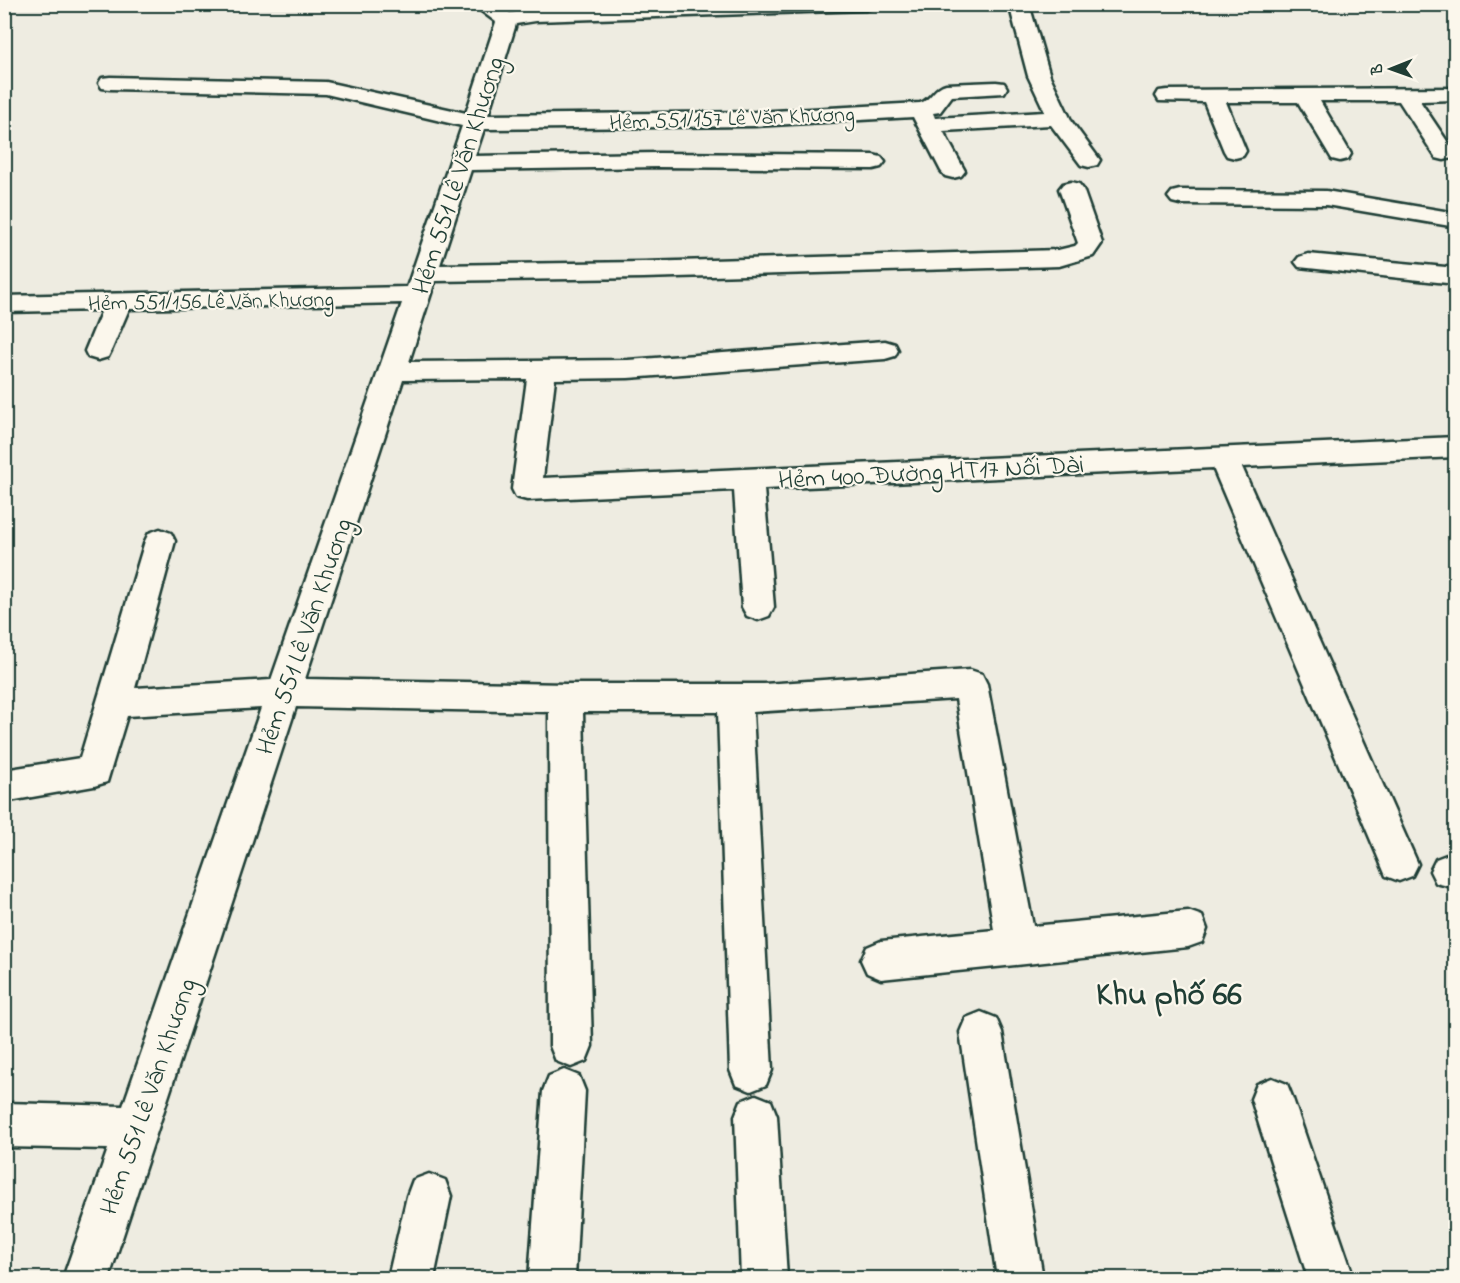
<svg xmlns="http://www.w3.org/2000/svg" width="1460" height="1283" viewBox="0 0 1460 1283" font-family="'Indie Flower',sans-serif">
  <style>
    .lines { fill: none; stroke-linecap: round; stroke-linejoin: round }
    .minor-casing { stroke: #1f3d34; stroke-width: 5 }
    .minor { fill: #fbf7ec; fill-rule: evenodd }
    .labels { text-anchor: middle; stroke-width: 4.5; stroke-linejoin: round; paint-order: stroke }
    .far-street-label { font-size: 22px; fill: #1f3d34; stroke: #fbf7ec }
    .street-label { font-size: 26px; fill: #1f3d34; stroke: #fbf7ec }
    .near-neighbourhood-label { font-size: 33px; font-weight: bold; fill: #1f3d34; stroke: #fbf7ec }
  </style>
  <rect width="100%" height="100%" fill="#eeece1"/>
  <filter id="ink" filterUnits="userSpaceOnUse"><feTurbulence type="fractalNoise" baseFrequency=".0167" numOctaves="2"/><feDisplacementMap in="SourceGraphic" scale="12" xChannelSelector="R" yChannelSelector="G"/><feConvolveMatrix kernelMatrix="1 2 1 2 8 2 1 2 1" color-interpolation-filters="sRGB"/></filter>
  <g filter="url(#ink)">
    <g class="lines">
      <g class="minor-casing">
        <path id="minor" d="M472,4H496L510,13L535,9L671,4H875L872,8L865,10L535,21L516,24L488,115L755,112L920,103C931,100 934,87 946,84L996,82L1004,83L1007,88L1004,93L952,96L940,112L933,113L935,118L1045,112L1028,76L1009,4H1029L1050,76L1072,122L1100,160L1097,165L1089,167L1081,165L1051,125L943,131L965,171L961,176L953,178L945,176L941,171L913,117L755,126L484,129L475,156L659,153L873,155L881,157L885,162L881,167L873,169L659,167L471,170L440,265L643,262L1058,250L1075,246L1078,243L1059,189L1063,184L1071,182L1079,184L1083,189L1102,243L1093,256L1059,266L643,278L435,281L409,362L628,360L885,341L895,344L898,350L895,356L885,359L628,378L555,379L543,478L1456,437V457L1242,467L1418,864L1412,876L1399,881L1386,876L1213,468L764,489L774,607L769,616L758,620L747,616L742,607L734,490L527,500L516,497L512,489L527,379L403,380L305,679L566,684H764L970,670L982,674L987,684L1033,926L1188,911L1202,916L1207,929L1202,942L1188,947L881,979L867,973L861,960L867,947L881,941L994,930L956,699L753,712L772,1070L766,1085L751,1091L736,1085L730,1070L718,712H583L592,1046L586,1061L571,1067L556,1061L550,1046L549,712L296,707L109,1278H63L108,1149L4,1147V1103L123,1106L261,708L127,716L107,782L94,786L4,802V770L80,758L145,541L149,533L160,529L171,533L175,541L135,688L271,680L402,303L129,309L111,351L108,357L98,360L88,357L85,351L102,310L4,312V296L407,287L462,126L326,94L110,89L102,88L99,83L102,78L110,77L326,82L466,113L496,22Z
          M1456,88V100L1420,101L1455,153L1452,158L1444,160L1436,158L1399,101H1320L1351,154L1348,159L1340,161L1332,159L1298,102H1226L1246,151L1243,156L1235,158L1227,156L1224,151L1204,102L1159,101L1156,96L1159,91L1167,90Z
          M1180,190L1326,191L1456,213V227L1326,205L1180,204L1172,202L1168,197L1172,192Z
          M1308,254L1456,268V284L1299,267L1295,262L1299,257Z
          M1449,854H1456V888L1436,883L1430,871L1436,859Z
          M981,1012L996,1018L1002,1032L1043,1278H997L960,1032L966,1018Z
          M564,1070L579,1076L585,1091L575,1278H529L543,1091L549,1076Z
          M1272,1078L1287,1084L1293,1099L1354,1278H1308L1251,1099L1257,1084Z
          M756,1095L771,1101L777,1116L787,1278H741L735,1116L741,1101Z
          M429,1174L445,1180L451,1196L434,1278H388L407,1196L413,1180Z"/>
      </g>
      <use href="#minor" class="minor"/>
    </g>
  </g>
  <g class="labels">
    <g class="far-street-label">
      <text transform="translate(732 117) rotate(-2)" y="8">Hẻm 551/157 Lê Văn Khương</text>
      <text transform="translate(211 300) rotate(-1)" y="8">Hẻm 551/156 Lê Văn Khương</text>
    </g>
    <g class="street-label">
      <text transform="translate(457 175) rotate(-72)" y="9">Hẻm 551 Lê Văn Khương</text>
      <text transform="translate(931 471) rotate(-3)" y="9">Hẻm 400 Đường HT17 Nối Dài</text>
      <text transform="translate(303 636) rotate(-71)" y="9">Hẻm 551 Lê Văn Khương</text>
      <text transform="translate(147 1096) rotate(-71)" y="9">Hẻm 551 Lê Văn Khương</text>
    </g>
    <g class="near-neighbourhood-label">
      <text x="1169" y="1004">Khu phố 66</text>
    </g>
  </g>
  <rect width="1460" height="1283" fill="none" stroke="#fbf7ec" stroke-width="24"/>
  <rect x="12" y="12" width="1436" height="1259" fill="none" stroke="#1f3d34" stroke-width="2" filter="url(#ink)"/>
  <g transform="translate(1391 69) rotate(269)" stroke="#fbf7ec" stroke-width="4.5" paint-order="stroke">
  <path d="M0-4.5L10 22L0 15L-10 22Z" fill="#1f3d34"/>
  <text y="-9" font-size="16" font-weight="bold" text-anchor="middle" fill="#1f3d34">B</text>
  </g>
</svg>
